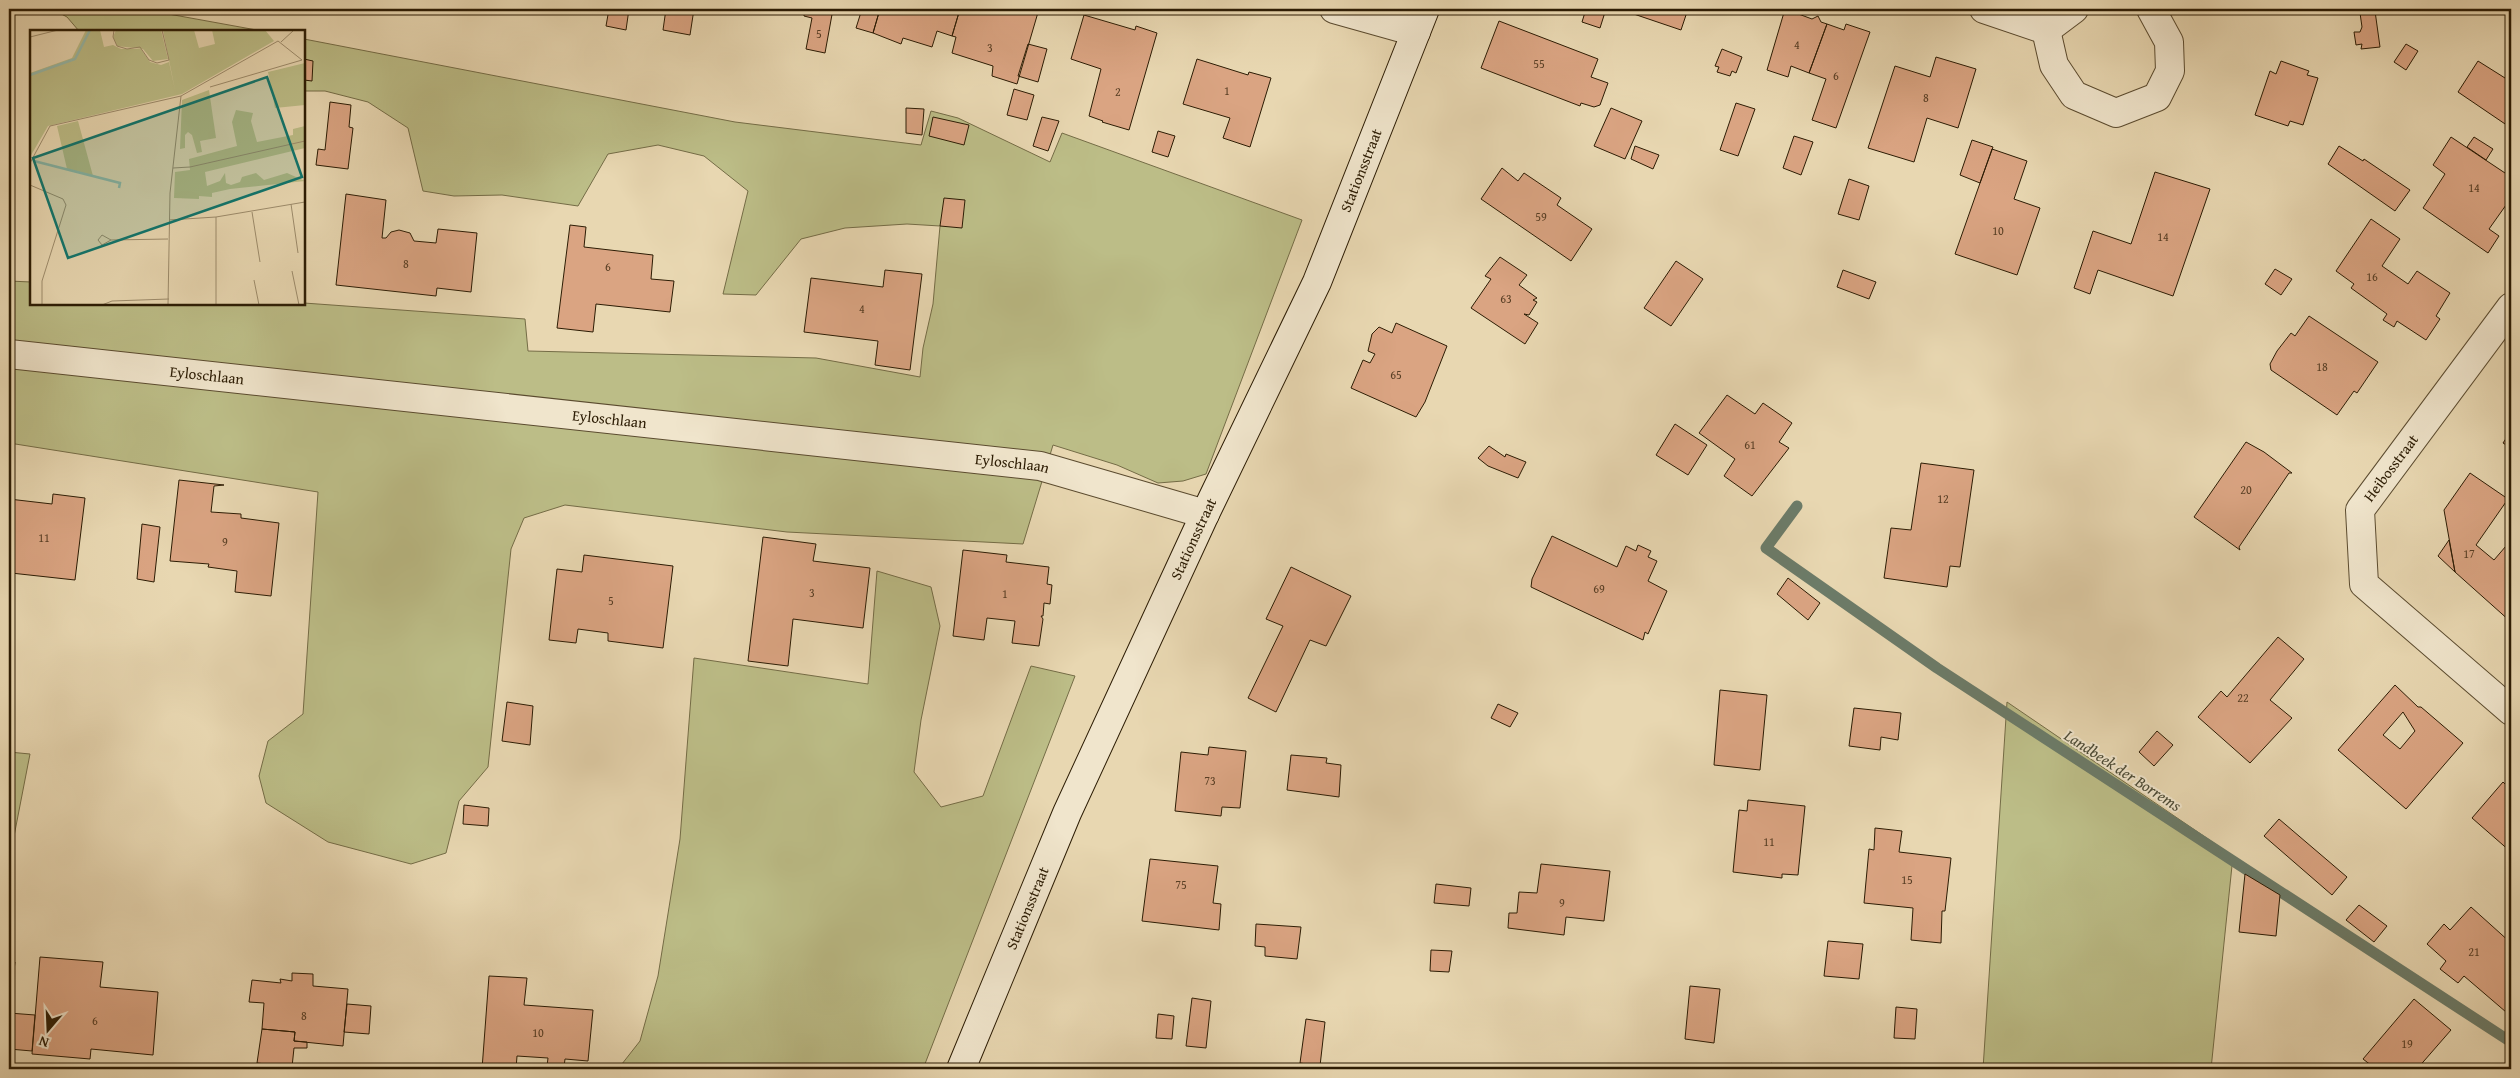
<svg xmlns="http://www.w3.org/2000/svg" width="2520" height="1078" viewBox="0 0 2520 1078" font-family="'Gentium Book Plus',serif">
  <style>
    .green { fill: #bcbd87; stroke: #746c46 }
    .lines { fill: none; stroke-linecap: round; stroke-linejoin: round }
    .stream { stroke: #6c7b68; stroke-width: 11 }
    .building { fill: #daa482; stroke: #2c1c04; fill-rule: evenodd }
    .street-casing { stroke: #5b4b2f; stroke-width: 30 }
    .secondary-casing { stroke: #2c1c04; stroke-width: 30 }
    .street { stroke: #f0e5cc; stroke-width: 28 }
    .secondary { stroke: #f0e5cc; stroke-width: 28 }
    .labels { text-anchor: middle; stroke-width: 4; stroke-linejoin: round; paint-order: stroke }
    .number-label { font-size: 12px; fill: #583e24 }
    .street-label { font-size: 15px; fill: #2c1c04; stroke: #f0e5cc }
    .water-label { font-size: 16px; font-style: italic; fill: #4c4b36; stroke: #f0e5cc }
    .inset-river { fill: none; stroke: #97baaa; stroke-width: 2.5 }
    .inset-road { fill: none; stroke: #9d8c6c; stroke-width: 1 }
    .view { fill: #0f766e; fill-opacity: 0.15; stroke: #0f766e; stroke-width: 2.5 }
    .inset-edge { fill: none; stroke: #2c1c04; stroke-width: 2.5 }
  </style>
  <rect width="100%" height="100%" fill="#e8d7b1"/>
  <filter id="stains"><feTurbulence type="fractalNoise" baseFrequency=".004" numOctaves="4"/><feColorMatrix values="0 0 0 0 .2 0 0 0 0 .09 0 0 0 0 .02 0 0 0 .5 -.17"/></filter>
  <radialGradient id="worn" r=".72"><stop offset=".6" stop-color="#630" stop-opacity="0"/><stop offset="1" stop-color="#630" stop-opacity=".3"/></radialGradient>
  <path class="green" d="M52,9H141L262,31H79L67,17Z
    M304,39L735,122L921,145L931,111L958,118L1050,162L1062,133L1302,220L1206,474L1183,481L1158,483L1117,465L1053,445L1023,544L787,532L565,505L524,518L511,549L488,767L459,801L446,853L411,864L328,842L266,803L259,776L268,741L303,714L318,492L9,443V281L31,282V304L304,303L525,319L528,351L816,358L920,377L923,348L933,304L940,226L907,224L845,228L801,239L756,295L723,294L748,191L704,156L658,145L608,154L578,206L502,195L454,196L423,191L408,128L368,102L325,91H304Z
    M877,571L931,587L940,626L921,720L914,772L941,807L983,796L1031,666L1075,676L923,1069H618L640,1041L658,976L680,839L694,658L868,684Z
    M2007,702L2233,856L2211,1069H1983Z
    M9,752L30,754L9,862Z"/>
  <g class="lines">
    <path class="stream" d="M1797,506L1766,548L1937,668L2511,1042"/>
  </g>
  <path class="building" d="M609,9H629L626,30L606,26Z
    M666,9H694L690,35L663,30Z
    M777,9H833L825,53L806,49L812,18L804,16V13Z
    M862,9H880L873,33L856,28Z
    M880,9H960L952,36L937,31L932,47L903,38L901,44L873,33Z
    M960,9H1039L1017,84L992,76L993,66L952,53L956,37L952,36Z
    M1586,9H1606L1600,28L1582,22Z
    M1619,9H1688L1681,30Z
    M1785,9L1812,19L1818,16L1821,22L1827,24L1809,73L1791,66L1788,77L1767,70Z
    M2375,11L2380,47L2361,49L2362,44L2356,45L2354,32H2360L2362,27L2360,13Z
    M1084,15L1135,30L1136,26L1157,33L1129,130L1102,122L1103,121L1089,116L1101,69L1071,59Z
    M1499,21L1598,59L1591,77L1608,83L1600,105L1594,107L1581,103L1580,106L1481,68Z
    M1827,24L1844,30L1846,24L1870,32L1836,128L1812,120L1826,79L1809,73Z
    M1028,44L1047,49L1038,82L1018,76Z
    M2406,44L2418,51L2406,70L2394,62Z
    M1722,49L1742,57L1736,73L1732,71L1730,76L1717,72L1719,67L1715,66Z
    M1936,57L1976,69L1958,128L1927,118L1914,162L1868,148L1895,66L1930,77Z
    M304,59L313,61L312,81L304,80Z
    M1197,59L1248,75L1249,72L1271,78L1250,147L1223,138L1230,118L1183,104Z
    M2281,61L2309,71L2307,75L2318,78L2303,125L2290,121L2288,126L2255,115L2270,71L2276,74Z
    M2478,61L2505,78L2511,69V128L2458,92Z
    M1014,89L1034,95L1027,120L1007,115Z
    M330,102L351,105L349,127L353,128L348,169L316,165L318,149L325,150Z
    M1736,103L1755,109L1738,156L1720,150Z
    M906,108L924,109L922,135L906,133Z
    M1611,108L1642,121L1625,159L1594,146Z
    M933,117L969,125L964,145L929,136Z
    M1042,117L1059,121L1048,151L1033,146Z
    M1158,131L1175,136L1168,157L1152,152Z
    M1794,136L1813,142L1801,175L1783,168Z
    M2451,137L2511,177V198L2489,229L2499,236L2488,253L2423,208L2445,174L2433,165Z
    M2474,137L2493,149L2486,160L2467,147Z
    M1972,140L1993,147L1980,183L1960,175Z
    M1635,146L1659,155L1653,169L1631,159Z
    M2339,146L2363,161L2364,159L2410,190L2395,211L2328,164Z
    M1992,149L2027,161L2014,199L2040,208L2017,275L1955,254Z
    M1502,168L1518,181L1524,173L1561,198L1557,205L1592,229L1571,261L1481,199Z
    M2155,172L2210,189L2173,296L2098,270L2090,294L2074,288L2093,231L2131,244Z
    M1849,179L1869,186L1859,220L1838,214Z
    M346,194L386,200L382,238H386L391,232L399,230L410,233L414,241L436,243L438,229L477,233L471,292L437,288L436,296L336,285Z
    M944,198L965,200L962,228L940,226Z
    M2371,219L2400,239L2382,266L2408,284L2417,271L2450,293L2436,316L2440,319L2426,340L2397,321L2394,327L2383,320L2387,314L2351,288L2354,284L2336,271Z
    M570,225L586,227L584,247L653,255L651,279L674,281L670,312L596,304L593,332L557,328Z
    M1500,257L1527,275L1519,285L1537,298L1533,300L1537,302L1529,315L1524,314L1538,323L1525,344L1471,308L1491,279L1485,276Z
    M1676,261L1703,279L1671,326L1644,308Z
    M2275,269L2292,279L2281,295L2265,284Z
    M885,270L922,274L910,370L875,365L878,341L804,332L811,278L883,287Z
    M1843,270L1876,282L1869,299L1837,287Z
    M2309,316L2378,362L2357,393L2354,391L2337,415L2271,370L2270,364L2277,351L2291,333L2295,336Z
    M1396,323L1447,346L1425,402L1416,417L1351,388L1363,360L1370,363L1375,354L1368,351L1372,334L1379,327L1392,333Z
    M1727,395L1755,414L1763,403L1792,423L1779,442L1789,448L1752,496L1724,476L1735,459L1699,433Z
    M1675,424L1707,445L1688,475L1656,455Z
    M2511,431V448L2503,443Z
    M2246,442L2264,452L2292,473H2289L2262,513L2239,547L2240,550L2194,517Z
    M1489,446L1505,457L1506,454L1526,462L1518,478L1488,466L1478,458Z
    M1921,463L1974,470L1960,567L1950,566L1947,587L1884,578L1891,528L1911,530Z
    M2470,473L2508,499L2476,545L2494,560L2506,546L2508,547L2511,544V622L2455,572L2444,510Z
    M179,480L224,485L214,486L211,512L241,514V518L279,523L271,596L235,592L237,571L208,567L209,564L170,561Z
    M9,490V499L52,504L53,494L85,498L75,580L11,573L9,586Z
    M142,524L160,527L154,582L137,579Z
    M1552,536L1617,567L1626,546L1636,551L1638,545L1651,551L1648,557L1657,561L1648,581L1667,591L1648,634L1645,632L1643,640L1531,587L1532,579Z
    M763,537L816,544L813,561L870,568L863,628L793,619L788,666L748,661Z
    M2449,540L2455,572L2438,556Z
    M963,550L1007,555L1006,562L1049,567L1047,584L1052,585L1050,604L1044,603L1043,616H1041L1043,619L1039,646L1012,643L1015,621L987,618L984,640L953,636Z
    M584,555L673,566L663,648L608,641V633L578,629L576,643L549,640L557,569L582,572Z
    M1291,567L1351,596L1326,646L1310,640L1276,712L1248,698L1283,626L1266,619Z
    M1788,578L1820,603L1808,620L1777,594Z
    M2278,637L2304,659L2270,700L2292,718L2250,763L2198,717L2221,691L2227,697Z
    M2395,685L2418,707H2421L2463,743L2406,809L2338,750ZM2403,712L2415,731L2400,749L2383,735Z
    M1720,690L1767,695L1760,770L1714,765Z
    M507,702L533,706L530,745L502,741Z
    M1498,704L1518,713L1510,727L1491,718Z
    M1854,708L1901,713L1898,740L1881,737L1880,750L1849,746Z
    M2157,731L2173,745L2154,766L2139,752Z
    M1209,747L1246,751L1240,808L1222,807L1221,816L1175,811L1181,752L1208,755Z
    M1291,755L1327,758L1326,763L1341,765L1339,797L1287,790Z
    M2503,782L2511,790V852L2472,818Z
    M1748,800L1805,806L1798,875L1782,874V878L1733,872L1739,810L1747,811Z
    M464,805L489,808L488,826L463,824Z
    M2279,819L2347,877L2332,895L2264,836Z
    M1875,828L1902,831L1899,852L1951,858L1945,911H1942L1941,943L1911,940L1913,908L1864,903L1869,849L1874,850Z
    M1150,859L1218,866L1213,903L1221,904L1219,930L1142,921Z
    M1541,864L1610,871L1604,921L1566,917L1564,935L1508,928L1509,913H1517L1519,892L1537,893Z
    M2245,874L2280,895L2276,936L2239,932Z
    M1436,884L1471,888L1469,906L1434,903Z
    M2359,905L2387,926L2374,942L2346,920Z
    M2471,907L2511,943V1006L2506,1012L2464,976L2458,983L2440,969L2446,961L2427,944L2444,924L2450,930Z
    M1256,924L1301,927L1297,959L1265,956V947L1255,946Z
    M1828,941L1863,944L1859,979L1824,976Z
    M1431,950L1452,951L1449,972L1430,971Z
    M40,957L103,962L100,987L158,992L153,1055L91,1049L90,1059L32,1054Z
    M9,961L15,962L12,987H9Z
    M292,973L313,974V986L348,989L343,1046L294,1041L295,1032L262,1029L264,1003L249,1002L252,980L281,983L280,979L292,981Z
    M489,976L527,978L524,1005L593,1010L588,1061L565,1059L564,1067L547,1066L548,1058L517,1056L516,1069H482Z
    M1690,986L1720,989L1714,1043L1685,1039Z
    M1192,998L1211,1001L1206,1048L1186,1046Z
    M2414,999L2451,1030L2417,1069H2376L2363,1059Z
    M347,1004L371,1006L369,1034L344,1032Z
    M1896,1007L1917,1009L1915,1039L1894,1038Z
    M9,1013L35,1015L32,1051L9,1049Z
    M1158,1014L1174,1016L1172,1039L1156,1038Z
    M1306,1019L1325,1022L1320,1066L1300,1063Z
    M262,1029L295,1032L294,1041L307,1042V1048H294L292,1067L257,1063Z
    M1771,1063L1779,1069H1767Z"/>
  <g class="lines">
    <g class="street-casing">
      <g id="street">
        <path d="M1334,9L1416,32"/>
        <path d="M1984,9L2046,30"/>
        <path d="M2046,30L2054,65L2074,95L2116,113L2157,97L2170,71L2169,42L2151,9"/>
        <path d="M2046,30L2074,9"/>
        <path d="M2511,307L2360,510L2364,584L2511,711"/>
        <path id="s1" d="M9,354L1040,466L1205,514"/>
      </g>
    </g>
    <g class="secondary-casing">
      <g id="secondary">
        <path id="s2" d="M961,1069L1067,813L1205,514L1317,282L1425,9"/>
      </g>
    </g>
    <use href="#street" class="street"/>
    <use href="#secondary" class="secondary"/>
  </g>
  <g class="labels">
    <g class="number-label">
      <text x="819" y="38">5</text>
      <text x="1797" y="49">4</text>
      <text x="990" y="52">3</text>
      <text x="1539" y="68">55</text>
      <text x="1836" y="80">6</text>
      <text x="1227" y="95">1</text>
      <text x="1118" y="96">2</text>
      <text x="1926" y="102">8</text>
      <text x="2474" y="192">14</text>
      <text x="1541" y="221">59</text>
      <text x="1998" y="235">10</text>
      <text x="2163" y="241">14</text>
      <text x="406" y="268">8</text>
      <text x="608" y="271">6</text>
      <text x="2372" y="281">16</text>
      <text x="1506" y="303">63</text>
      <text x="862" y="313">4</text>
      <text x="2322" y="371">18</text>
      <text x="1396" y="379">65</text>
      <text x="1750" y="449">61</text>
      <text x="2246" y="494">20</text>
      <text x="1943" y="503">12</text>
      <text x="44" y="542">11</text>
      <text x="225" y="546">9</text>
      <text x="2469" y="558">17</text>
      <text x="1599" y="593">69</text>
      <text x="812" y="597">3</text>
      <text x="1005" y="598">1</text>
      <text x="611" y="605">5</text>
      <text x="2243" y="702">22</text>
      <text x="1210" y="785">73</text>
      <text x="1769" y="846">11</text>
      <text x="1907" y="884">15</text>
      <text x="1181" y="889">75</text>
      <text x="1562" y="907">9</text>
      <text x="2474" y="956">21</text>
      <text x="304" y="1020">8</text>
      <text x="95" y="1025">6</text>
      <text x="538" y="1037">10</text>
      <text x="2407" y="1048">19</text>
    </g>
    <g class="street-label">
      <text dy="5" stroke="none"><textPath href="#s2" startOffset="984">Stationsstraat</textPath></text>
      <text dy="5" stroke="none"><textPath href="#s1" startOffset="199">Eyloschlaan</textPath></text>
      <text dy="5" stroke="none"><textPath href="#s1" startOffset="604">Eyloschlaan</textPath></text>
      <text dy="5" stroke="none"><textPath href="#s1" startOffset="1009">Eyloschlaan</textPath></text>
      <text transform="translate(2391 468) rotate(-53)" y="5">Heibosstraat</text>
      <text dy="5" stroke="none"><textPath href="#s2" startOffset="579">Stationsstraat</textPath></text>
      <text dy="5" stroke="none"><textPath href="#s2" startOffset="174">Stationsstraat</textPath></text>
    </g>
    <g class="water-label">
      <text transform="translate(2123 770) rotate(33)" y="6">Landbeek der Borrems</text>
    </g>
  </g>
  <g transform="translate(30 30)">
    <rect width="275" height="275" fill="#e8d7b1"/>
    <path d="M56,0H70L74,17L83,15L91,19H111L120,32L131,35L139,32L145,60L133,0H164L169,18L185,14L182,0H235L244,11L152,64L18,96L0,127V43L42,28ZM86,0H131L138,29L123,31L113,19L87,16L83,7ZM275,33V75L245,78L238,42ZM179,60L186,108L170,111L172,122L167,123L162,105L158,102L155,105V118L150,119L152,70ZM206,80L223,83L221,91L227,112L263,105V99L275,96V118L175,142L177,156L190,151L195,143L196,153L201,155L210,152L212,147L226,143L234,150L257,143L275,151L200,159L182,163V167L169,166V169L144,168L145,142L160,140L159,129L207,116L202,92ZM48,91L63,146L37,139L27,96Z" fill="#bcbd87"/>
    <path class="inset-river" d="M0,45L45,29L60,0M4,131L90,153L89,158"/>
    <path class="inset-road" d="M84,0L83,7L87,16L97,19L110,17L119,30L127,33L139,30L132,0M0,7L28,0M248,11L272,30M251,12L264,0M180,57L272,30M0,133L20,96L151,66L248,11M143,138L160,137L275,111M0,155L33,169L36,175L12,251V275M261,174L268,223M222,182L230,232M139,190L186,187L275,172M81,210L72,215L68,210L72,205L81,210L138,209M262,241L269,275M224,250L229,275M72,275L82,271L139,269M138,275L140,163L151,66M186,275V187"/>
    <path class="view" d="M237,47L272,147L38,228L3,128Z"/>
    <rect width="275" height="275" class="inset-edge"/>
  </g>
  <rect width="2520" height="1078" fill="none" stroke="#e8d7b1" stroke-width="30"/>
  <rect x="10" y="10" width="2500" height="1058" fill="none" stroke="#2c1c04" stroke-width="2.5"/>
  <rect x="15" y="15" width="2490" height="1048" fill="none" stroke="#2c1c04"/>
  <g transform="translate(48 1030) rotate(199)" stroke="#f0e5cc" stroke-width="4" paint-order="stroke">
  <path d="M0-4L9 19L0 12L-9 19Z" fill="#2c1c04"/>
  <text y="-8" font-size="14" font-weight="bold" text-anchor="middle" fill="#2c1c04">N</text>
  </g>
  <rect width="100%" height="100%" filter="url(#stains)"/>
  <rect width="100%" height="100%" fill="url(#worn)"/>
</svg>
